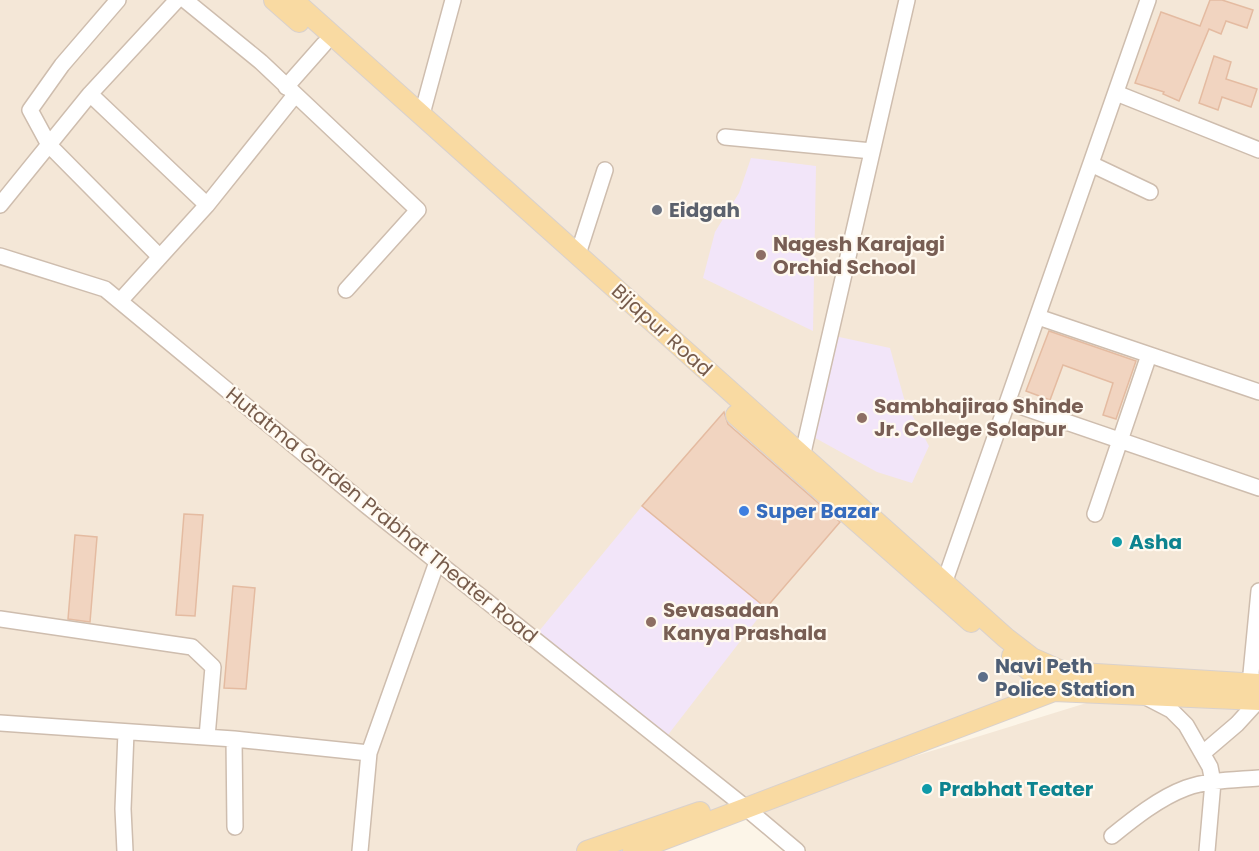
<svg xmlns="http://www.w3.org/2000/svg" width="1259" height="851" viewBox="0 0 1259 851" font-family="Poppins,sans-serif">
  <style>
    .residential { fill: #f4e7d7 }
    .education { fill: #f2e5f9 }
    .building { fill: #f1d4c0; stroke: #e4bba1; stroke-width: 1.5 }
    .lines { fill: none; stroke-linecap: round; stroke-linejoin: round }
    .minor-casing { stroke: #cebdae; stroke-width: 18 }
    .major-casing { stroke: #d9d1cd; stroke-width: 22 }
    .minor { stroke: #fff; stroke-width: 15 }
    .major { stroke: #f9daa2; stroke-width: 20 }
    .worship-dot { fill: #6b7280; stroke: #fff9ef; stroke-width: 2 }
    .education-dot { fill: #8d6e63; stroke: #fff9ef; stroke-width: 2 }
    .shop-dot { fill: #3f7fe0; stroke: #fff9ef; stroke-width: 2 }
    .culture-dot { fill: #0f9aa8; stroke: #fff9ef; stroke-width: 2 }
    .service-dot { fill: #5c6f8a; stroke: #fff9ef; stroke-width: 2 }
    .labels { text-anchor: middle; stroke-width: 4.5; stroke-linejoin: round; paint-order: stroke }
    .worship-label { font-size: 20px; font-weight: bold; fill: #5b616d; stroke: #fff9ef; text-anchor: start }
    .education-label { font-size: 20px; font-weight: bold; fill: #785e54; stroke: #fff9ef; text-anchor: start }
    .street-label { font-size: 20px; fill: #775c4c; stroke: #fff9ef }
    .shop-label { font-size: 20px; font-weight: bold; fill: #366cbe; stroke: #fff9ef; text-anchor: start }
    .culture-label { font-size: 20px; font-weight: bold; fill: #0d838f; stroke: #fff9ef; text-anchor: start }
    .service-label { font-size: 20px; font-weight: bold; fill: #4e5e75; stroke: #fff9ef; text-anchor: start }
  </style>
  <rect width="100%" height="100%" fill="#fcf5e8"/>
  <path class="residential" d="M0,0H1259V851H787L747,808L1148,684L1050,680L631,851H0Z"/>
  <path class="education" d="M751,158L816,166L813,331L703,278L715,232L739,193Z
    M830,335L890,348L905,402L929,446L912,483L877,472L808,434Z
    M642,506L766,608L664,740L535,636Z"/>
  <path class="building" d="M1210,0H1222L1253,10L1247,28L1226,21L1221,34L1209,29L1179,101L1163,94L1164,92L1135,83L1161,12L1200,26Z
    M1214,56L1231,62L1226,79L1257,89L1251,107L1222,97L1218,110L1199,103Z
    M1049,331L1136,361L1116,419L1103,415L1113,383L1063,365L1050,400L1026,391Z
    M724,412L728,424L840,522L766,608L642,506Z
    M184,514L203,515L195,616L176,615Z
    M75,535L97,537L90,622L68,619Z
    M233,586L255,588L246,689L224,688Z"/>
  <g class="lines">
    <g class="minor-casing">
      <path id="minor" d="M118,0L62,65L30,110L49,145L160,257
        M185,0L261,62L418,210L346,290
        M286,87L324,44
        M1116,93L1259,150
        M90,94L207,205
        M422,114L453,0
        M725,137L872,151
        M1091,164L1150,192
        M0,205L90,94L177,0
        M578,254L605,170
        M0,256L105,289L367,506L740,803L797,851
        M120,301L207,205L295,95
        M1038,317L1259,392
        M1008,402L1259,488
        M797,463L802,457L907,0
        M1095,514L1149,355
        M941,592L1148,0
        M0,619L192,647L213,667L207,737
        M1250,684L1259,591
        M1146,697L1171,710L1186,725L1210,767L1213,782L1207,851
        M0,723L234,739L369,753
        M234,739L235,827
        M1203,753L1237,724L1259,700
        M1112,836C1133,819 1159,798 1186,788C1208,780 1235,780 1259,778
        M125,851L123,809L126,732
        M360,851L369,753L437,562"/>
    </g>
    <g class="major-casing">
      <path id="major" d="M274,0L299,22
        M293,0L1006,638L1032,658L1064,672L1259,684
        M736,415L971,622
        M1012,656L1054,691
        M587,851L700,812
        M633,851L1054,691L1259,700"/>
    </g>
    <use href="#minor" class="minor"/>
    <use href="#major" class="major"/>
  </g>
  <circle class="worship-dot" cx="657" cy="210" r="6"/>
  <g class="education-dot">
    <circle cx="761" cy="255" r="6"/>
    <circle cx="862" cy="418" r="6"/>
    <circle cx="651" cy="622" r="6"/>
  </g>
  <circle class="shop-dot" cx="744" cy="511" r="6"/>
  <g class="culture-dot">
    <circle cx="1117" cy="542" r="6"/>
    <circle cx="927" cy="789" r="6"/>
  </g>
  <circle class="service-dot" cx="983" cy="677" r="6"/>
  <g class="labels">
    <g class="worship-label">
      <text x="669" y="217">Eidgah</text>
    </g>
    <g class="education-label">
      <text x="773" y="251">Nagesh Karajagi<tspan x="773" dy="23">Orchid School</tspan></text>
      <text x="874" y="413">Sambhajirao Shinde<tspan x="874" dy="23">Jr. College Solapur</tspan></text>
      <text x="663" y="617">Sevasadan<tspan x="663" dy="23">Kanya Prashala</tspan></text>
    </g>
    <g class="street-label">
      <text transform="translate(662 330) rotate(42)" y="7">Bijapur Road</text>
      <text transform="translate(382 515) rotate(39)" y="7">Hutatma Garden Prabhat Theater Road</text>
    </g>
    <g class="shop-label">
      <text x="756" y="518">Super Bazar</text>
    </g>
    <g class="culture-label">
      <text x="1129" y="549">Asha</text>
      <text x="939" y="796">Prabhat Teater</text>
    </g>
    <g class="service-label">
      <text x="995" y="673">Navi Peth<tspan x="995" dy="23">Police Station</tspan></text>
    </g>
  </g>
</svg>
